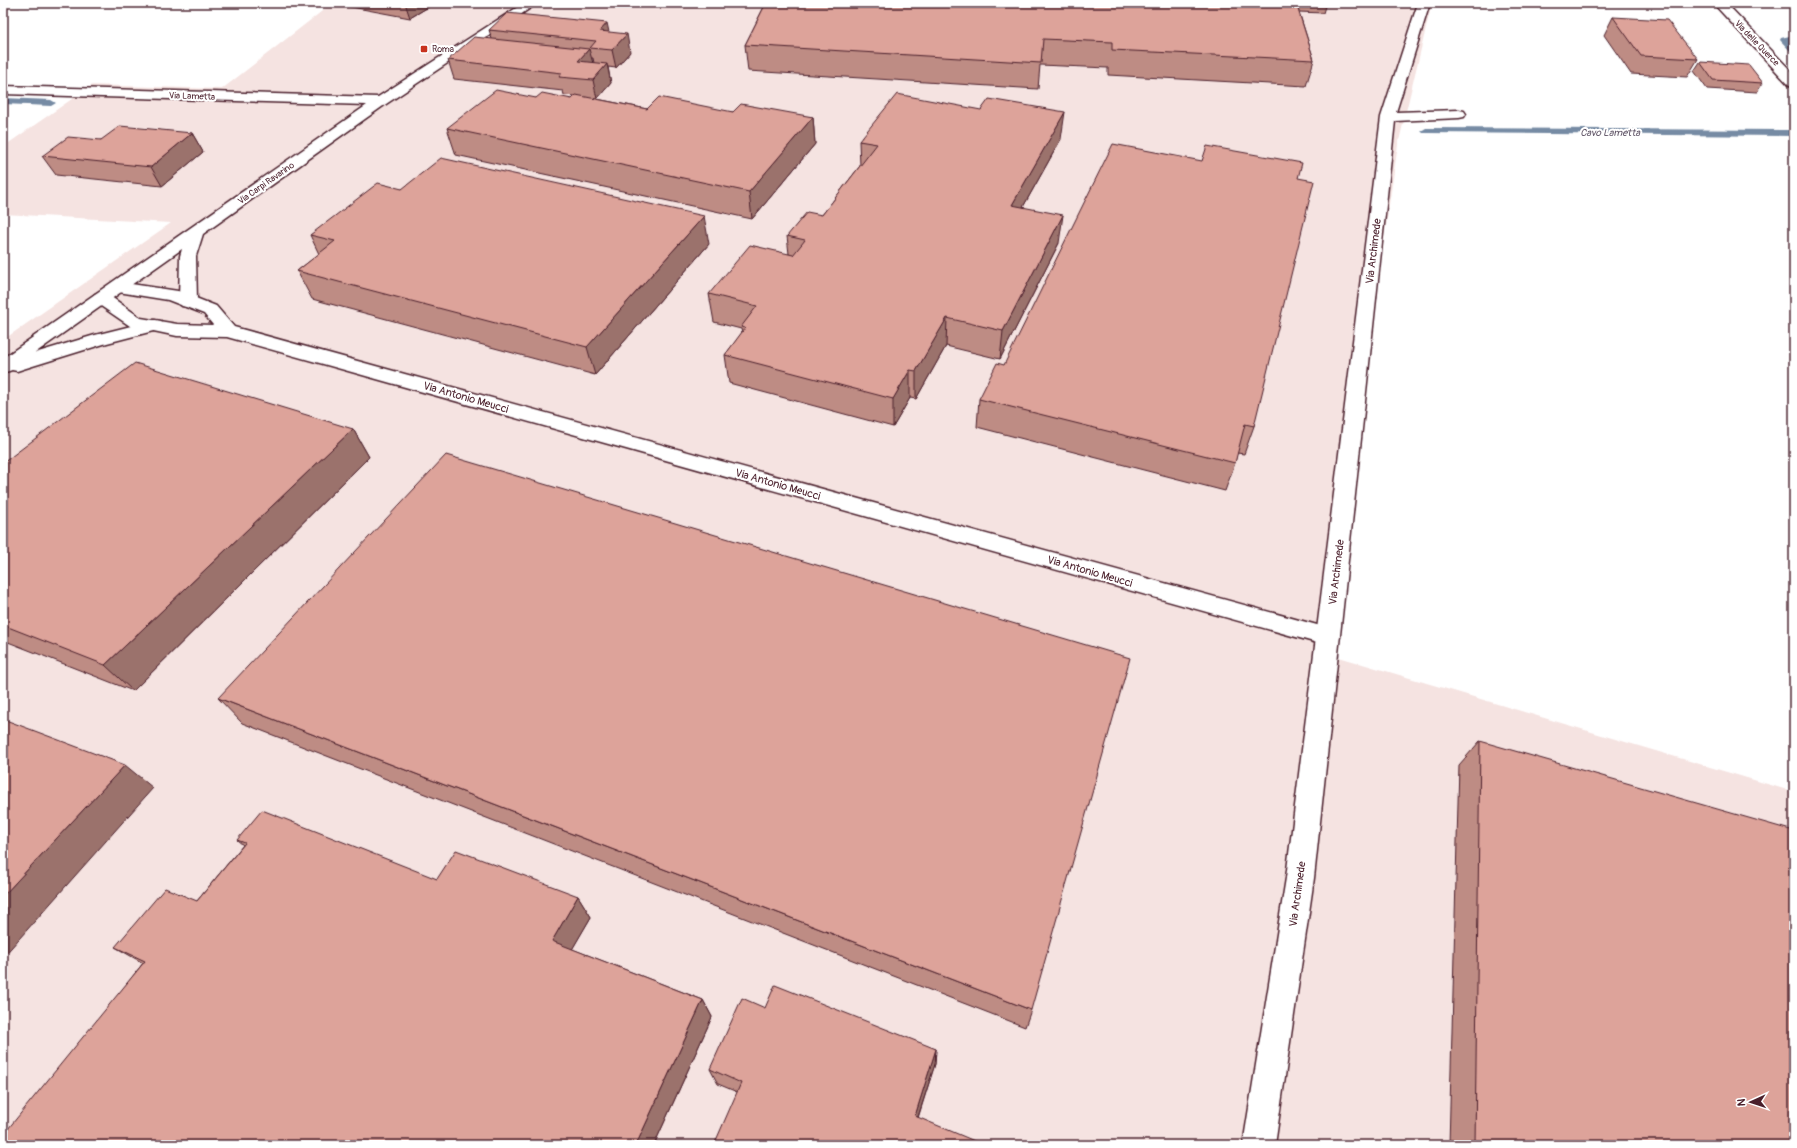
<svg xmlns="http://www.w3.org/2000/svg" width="1797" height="1148" viewBox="0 0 1797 1148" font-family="Pangolin,sans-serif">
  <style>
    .built { fill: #f5e3e1 }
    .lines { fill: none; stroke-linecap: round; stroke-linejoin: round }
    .stream { fill: #768ba4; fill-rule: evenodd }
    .lane-casing { stroke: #4a1f2b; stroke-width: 3 }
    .street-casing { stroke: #4a1f2b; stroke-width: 3 }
    .secondary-casing { stroke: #4a1f2b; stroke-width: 3 }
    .lane { fill: #fff; fill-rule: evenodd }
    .street { fill: #fff; fill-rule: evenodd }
    .secondary { fill: #fff; fill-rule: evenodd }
    .wall { fill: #be8c84; stroke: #4a1f2b; fill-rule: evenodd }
    .shaded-wall { fill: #9b726c; stroke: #4a1f2b }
    .building { fill: #dda39a; stroke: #4a1f2b }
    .poi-dot { fill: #c8321e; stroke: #fff; stroke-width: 1.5 }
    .labels { text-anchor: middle; stroke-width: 4; stroke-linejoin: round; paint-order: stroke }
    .far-street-label { font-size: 9px; fill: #4a1f2b; stroke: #fff }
    .far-poi-label { font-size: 9px; fill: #4a1f2b; stroke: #fff; text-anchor: start }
    .far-water-label { font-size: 10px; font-style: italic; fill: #605567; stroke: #fff }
    .street-label { font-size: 11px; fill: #4a1f2b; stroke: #fff }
  </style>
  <rect width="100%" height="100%" fill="#fff"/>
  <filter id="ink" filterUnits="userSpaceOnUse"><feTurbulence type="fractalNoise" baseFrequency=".025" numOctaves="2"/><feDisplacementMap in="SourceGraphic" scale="8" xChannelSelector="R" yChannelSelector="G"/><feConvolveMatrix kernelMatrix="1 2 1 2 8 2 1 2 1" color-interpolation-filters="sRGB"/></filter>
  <g filter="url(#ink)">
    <path class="built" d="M278,3H1432L1398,145L1322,652L1794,792V1145H3V340L171,223L3,214V147L92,85L222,89L326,8Z"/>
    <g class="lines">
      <path class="stream" d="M1794,35V41H1790L1794,45V53L1791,52L1780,40L1781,38Z
        M3,98L51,100L56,103L51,106L3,104Z
        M1426,128L1794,130V136L1423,133L1421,131Z"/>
      <g class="lane-casing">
        <path id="lane" d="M118,282L178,291L216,306L234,327L1328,628L1336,630L1340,637L1336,644L1328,646L227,337L177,336L130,326L95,302L92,298L95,294L101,293L107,294L141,318L177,324L213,325L204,314L168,300L112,291L110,287L112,283Z"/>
      </g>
      <g class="street-casing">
        <path id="street" d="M1418,3H1430L1396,112L1459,110L1464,111L1466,114L1464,117L1459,118L1395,121L1314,878L1275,1145H1243L1286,878L1381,117Z
          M1713,3H1726L1794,74V86L1789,85Z"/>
      </g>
      <g class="secondary-casing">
        <path id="secondary" d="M524,3H538L386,104L203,234L196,256L197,302L194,306L188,307L182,306L179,302L180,256L182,249L35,353L95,335L155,320L161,321L164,325L161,329L107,343L23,369L17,371L12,370L3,373V358L367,105L3,94V86L378,97Z"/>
      </g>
      <use href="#lane" class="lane"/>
      <use href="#street" class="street"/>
      <use href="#secondary" class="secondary"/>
    </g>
    <path class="wall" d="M345,3H435L410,18L346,6Z
      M766,3H1326L1323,13L1299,12L1314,60L1306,86L1108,75V68L1040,65L1038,89L748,71L745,45Z
      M1613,17L1698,59L1687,77L1631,74L1604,35Z
      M489,30L609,32L630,52L616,68L608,67L611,83L597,99L647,109L733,112L813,117L815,144L752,219L456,155L447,128L536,98L572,99L575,96L564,95L563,91L454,79L448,60L492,39ZM592,58H593L594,63H592Z
      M1700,62L1763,83L1757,92L1707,89L1694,71Z
      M192,133L203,152L162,186L56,175L42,156L101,140Z
      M1061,139L1023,207L1059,243L1000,359L946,346L916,399L910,398L893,427L729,383L725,355L742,333L741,329L714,322L709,294L789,254L787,236L822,215L860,166L859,141Z
      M1202,161L1298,178L1254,426L1244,454L1237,453L1235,463L1225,491L977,427L979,399L1004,365Z
      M402,189L709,244L595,375L312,299L297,271L319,254L310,235Z
      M353,429L369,457L133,691L3,640V463Z
      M218,698L1031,1010L1025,1027L242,723Z
      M1480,741L1794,1145H1449L1459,765Z
      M237,840L437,879L578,896L591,917L572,949L703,1000L712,1017L654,1145H3L143,963L115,947L197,901L243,845Z
      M765,1008L936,1049L935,1064L918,1118L737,1092L718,1084L710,1069Z"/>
    <path class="shaded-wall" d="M405,3H435L410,18Z
      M607,23L611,41L600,31Z
      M627,34L630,52L616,68L612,50Z
      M589,49L594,67L578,61Z
      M607,64L611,83L597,99L593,80Z
      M1065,112L1061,139L1009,232L1012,205Z
      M813,117L815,144L752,219L749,192Z
      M192,133L203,152L162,186L151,167Z
      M1063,215L1059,243L1000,359L1003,331Z
      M704,216L709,244L595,375L587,347Z
      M947,318L946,346L916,399V371Z
      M910,370V398L893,427V399Z
      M353,429L369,457L133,691L105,665Z
      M125,765L153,788L3,957V896Z
      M578,896L591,917L566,960L552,941Z
      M703,1000L712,1017L654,1145H636Z
      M936,1049L935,1064L914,1129L915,1116Z"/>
    <path class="building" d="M766,3H1296L1314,60L1112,50V42L1043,39L1041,63L745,45Z
      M507,13L607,23L600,31L627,34L612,50L590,48L596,41L489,30Z
      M1613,17L1667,20L1698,59L1641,56Z
      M474,37L589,49L578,61L607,64L593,80L559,77L562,73L448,60Z
      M1700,62L1749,65L1763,83L1713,80Z
      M496,90L536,98L542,93L572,99L576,95L647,109L659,97L733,112L741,104L813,117L749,192L447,128Z
      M897,94L981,110L989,99L1065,112L1012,205L1063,215L1003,331L947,318L916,371L910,370L893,399L725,355L745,328L741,327L757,306L709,294L750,245L793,255L805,240L787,236L807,212L822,215L877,144L859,141Z
      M120,126L192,133L151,167L42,156L68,137L101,140Z
      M1113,144L1202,161L1207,146L1302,163L1298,178L1314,181L1254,426L1245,424L1235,463L979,399L997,363L1004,365Z
      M441,158L704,216L587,347L297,271L335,241L310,235L378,183L402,189Z
      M135,363L353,429L105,665L3,625V463Z
      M446,455L1130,658L1031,1010L218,698Z
      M3,719L125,765L3,896Z
      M1480,741L1794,831V1145H1475Z
      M262,810L437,879L456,850L578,896L552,941L703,1000L636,1145H3V1135L145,961L115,947L165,888L197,901L245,843L237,840Z
      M775,985L936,1049L915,1116L984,1145H714L741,1083L710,1069L742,998L765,1008Z"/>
  </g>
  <rect class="poi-dot" x="420" y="45" width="8" height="8" rx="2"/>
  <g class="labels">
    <g class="far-street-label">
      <text transform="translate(1757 43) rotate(46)" y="3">Via delle Querce</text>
      <text transform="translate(192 96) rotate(2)" y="3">Via Lametta</text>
      <text transform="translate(266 183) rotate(-35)" y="3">Via Carpi Ravarino</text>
    </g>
    <g class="far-poi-label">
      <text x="432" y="52">Roma</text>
    </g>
    <g class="far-water-label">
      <text x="1610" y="136">Cavo Lametta</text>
    </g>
    <g class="street-label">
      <text transform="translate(1373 251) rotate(-83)" y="4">Via Archimede</text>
      <text transform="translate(466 397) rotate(16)" y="4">Via Antonio Meucci</text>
      <text transform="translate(778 484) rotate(16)" y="4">Via Antonio Meucci</text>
      <text transform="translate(1090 571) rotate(16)" y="4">Via Antonio Meucci</text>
      <text transform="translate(1336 572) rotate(-83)" y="4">Via Archimede</text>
      <text transform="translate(1297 894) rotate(-82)" y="4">Via Archimede</text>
    </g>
  </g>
  <rect width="1797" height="1148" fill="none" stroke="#fff" stroke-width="16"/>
  <rect x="8" y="8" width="1781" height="1132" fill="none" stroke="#4a1f2b" stroke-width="1.5" filter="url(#ink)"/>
  <g transform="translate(1751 1102) rotate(267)" stroke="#ffffff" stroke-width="3" paint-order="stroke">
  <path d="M0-3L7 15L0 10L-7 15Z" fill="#4a1f2b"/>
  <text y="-6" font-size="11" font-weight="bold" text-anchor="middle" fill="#4a1f2b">N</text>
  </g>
</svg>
